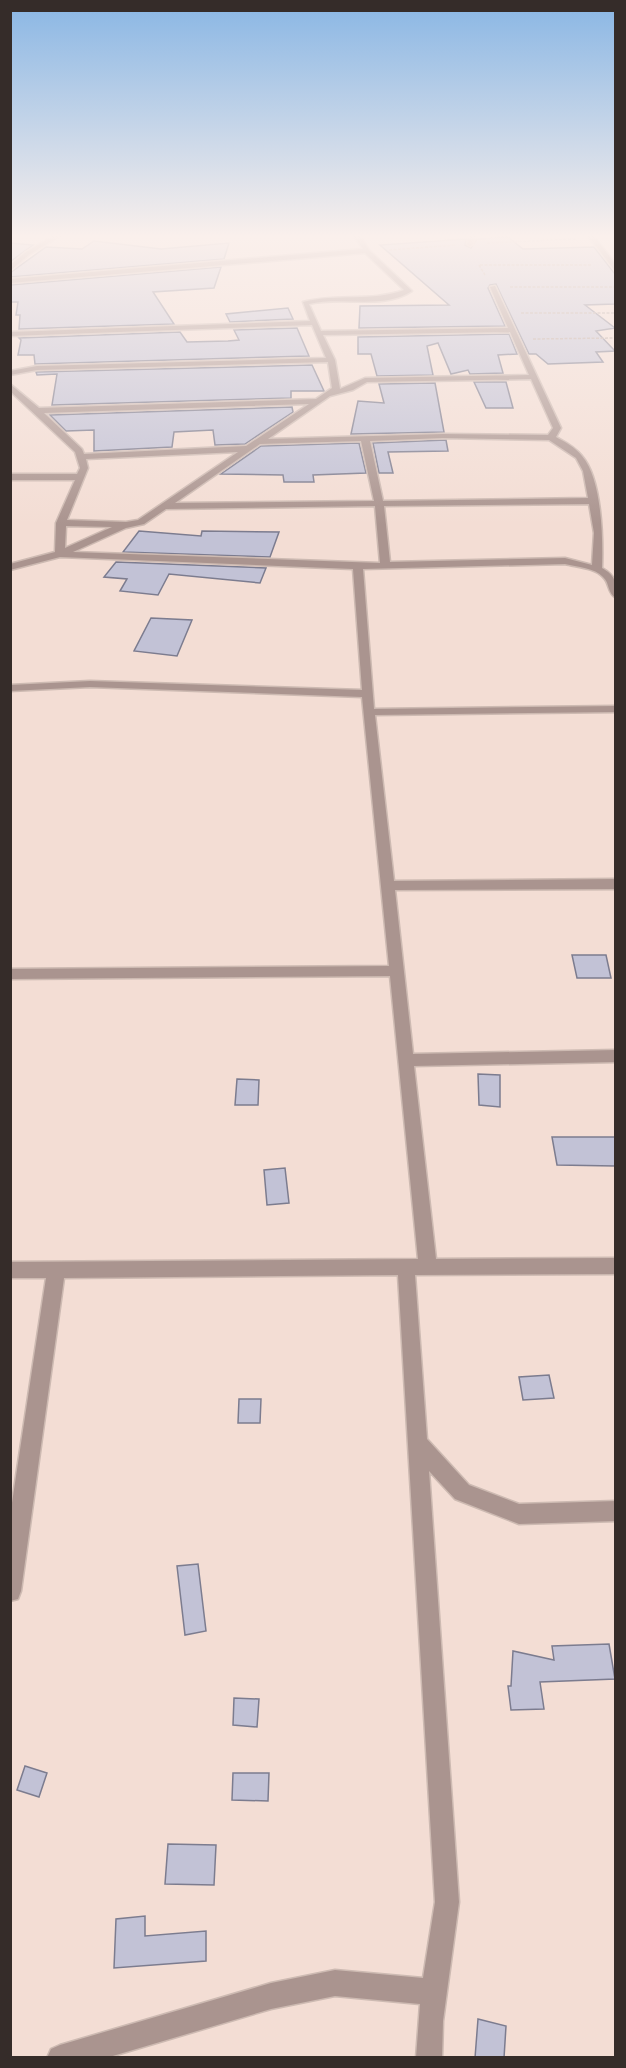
<svg xmlns="http://www.w3.org/2000/svg" width="626" height="2068" viewBox="0 0 626 2068" font-family="'PT Serif',serif">
  <style>
    .building { fill: #c2c2d6; stroke: #7c7c8f; stroke-width: 1.5 }
    .lines { fill: none; stroke-linecap: round; stroke-linejoin: round }
    .minor-casing { stroke: #cdbab2; stroke-width: 3 }
    .path { stroke: #b7a59e; stroke-width: 1.5; stroke-dasharray: 3 1.5; stroke-linecap: butt }
    .minor { fill: #aa948f; fill-rule: evenodd }
  </style>
  <rect width="100%" height="100%" fill="#f3ddd4"/>
  <path class="building" d="M508,237L523,249L594,247L615,274V304L585,305L615,328L596,331L615,351L596,352L603,362L548,364L536,354H529L496,284L490,285L488,288L505,326L359,328L360,306L449,305L380,245L466,239L465,245L471,248L477,239Z
    M94,241L161,249L229,243L224,259L10,277V273L46,247L82,249Z
    M10,243L33,245L10,262Z
    M221,267L214,288L153,292L174,324L19,329L20,315H16L18,302H10V285Z
    M288,308L293,319L230,322L226,314Z
    M297,328L309,356L35,364L34,355H18L21,340L19,338L180,332L187,342L228,341L239,340L234,330Z
    M509,334L517,354L498,355L503,373L470,374L468,370L451,374L438,343L427,346L433,375L377,376L371,354H358V337Z
    M312,365L324,391H291V398L52,405L57,374L37,375L36,372Z
    M474,382H506L513,408H486Z
    M435,383L444,432L351,434L358,401L384,403L379,384Z
    M292,407L293,412L245,444L215,445L213,430L174,432L172,447L94,451V430L66,431L50,415Z
    M446,440L448,451L388,452L393,473H379L373,443Z
    M359,443L366,473L313,475L314,482H284L283,475L221,474L261,446Z
    M139,531L201,536L202,531L279,532L270,557L123,552Z
    M116,562L266,568L260,583L169,574L158,595L120,591L127,579L104,577Z
    M151,618L192,620L177,656L134,651Z
    M572,955H606L611,978H577Z
    M478,1074L500,1075V1107L479,1105Z
    M237,1079L259,1080L258,1105H235Z
    M552,1137H615V1166L557,1165Z
    M285,1168L289,1203L267,1205L264,1170Z
    M549,1375L554,1398L523,1400L519,1377Z
    M239,1399H261L260,1423H238Z
    M198,1564L206,1631L185,1635L177,1566Z
    M609,1644L615,1679L540,1682L544,1709L511,1710L508,1686H511L513,1651L554,1660L552,1646Z
    M234,1698L259,1699L257,1727L233,1725Z
    M25,1766L47,1773L39,1797L17,1790Z
    M233,1773H269L268,1801L232,1800Z
    M168,1844L216,1845L214,1885L165,1884Z
    M145,1916V1936L206,1931V1961L114,1968L116,1919Z
    M478,2019L506,2026L504,2058H475Z"/>
  <g class="lines">
    <g class="minor-casing">
      <path id="minor" d="M53,236H60L30,254L10,271V265L26,252Z
        M354,236H360L369,250L412,291C384,310 341,296 309,304L321,331L508,328L490,287L495,286L561,428L556,437C565,442 575,447 582,456C602,479 603,538 602,568C616,576 616,582 616,598C607,593 610,583 603,577C595,568 577,567 565,564L363,569L374,709L616,706V712L375,715L394,881L616,879V889L395,890L413,1054L616,1050V1062L414,1066L436,1259L616,1258V1274L415,1275L427,1439L469,1485L519,1504L616,1501V1521L519,1524L455,1499L429,1471L459,1902L443,2021L442,2058H416L420,2004L335,1996L271,2009L106,2058H47L51,2049L60,2045L271,1983L335,1970L423,1978L435,1902L398,1275L64,1278L21,1591L18,1599L10,1601V1516L46,1278H10V1262L418,1259L390,976L10,979V969L389,966L362,697L90,687L10,691V685L90,681L362,690L353,569L60,557L10,570V564L55,552L56,523L75,480H10V474H77L80,468L75,452L10,391V384L39,408L316,399L332,388L328,362L37,370L10,375V371L37,366L326,358L312,325L10,336V332L310,321L303,302C336,293 372,302 404,290L365,253L10,283V279L363,249ZM510,332L529,375L365,378L340,389L335,360L323,335ZM531,379L553,428L548,435L443,434L268,439L330,396L353,390L367,382ZM309,404L246,446L84,454L82,449L44,413ZM443,438L549,440L576,458L583,471L588,498L383,501L370,441ZM361,441L374,501L175,503L260,444ZM238,452L138,520L126,522L67,520L88,468L86,459ZM589,504L594,533L592,565L565,558L390,562L384,506ZM375,506L380,563L73,552L126,528L144,524L166,509ZM66,526L112,527L65,548Z
        M469,236H475L473,244L470,246L467,244Z
        M588,236H594L616,265V272Z"/>
    </g>
    <path class="path" d="M487,243L576,239
      M389,250L456,245
      M479,265L485,275
      M480,265H592
      M510,287H616
      M521,313H616
      M533,339L616,338"/>
    <use href="#minor" class="minor"/>
  </g>
  <linearGradient id="sky" x2="0" y2="1"><stop stop-color="#89b6e4"/><stop offset="0.45" stop-color="#faf0ec"/><stop offset="1" stop-color="#faf0ec" stop-opacity="0"/></linearGradient>
  <rect width="626" height="525" fill="url(#sky)"/>
  <rect width="626" height="2068" fill="none" stroke="#352c29" stroke-width="24"/>
</svg>
